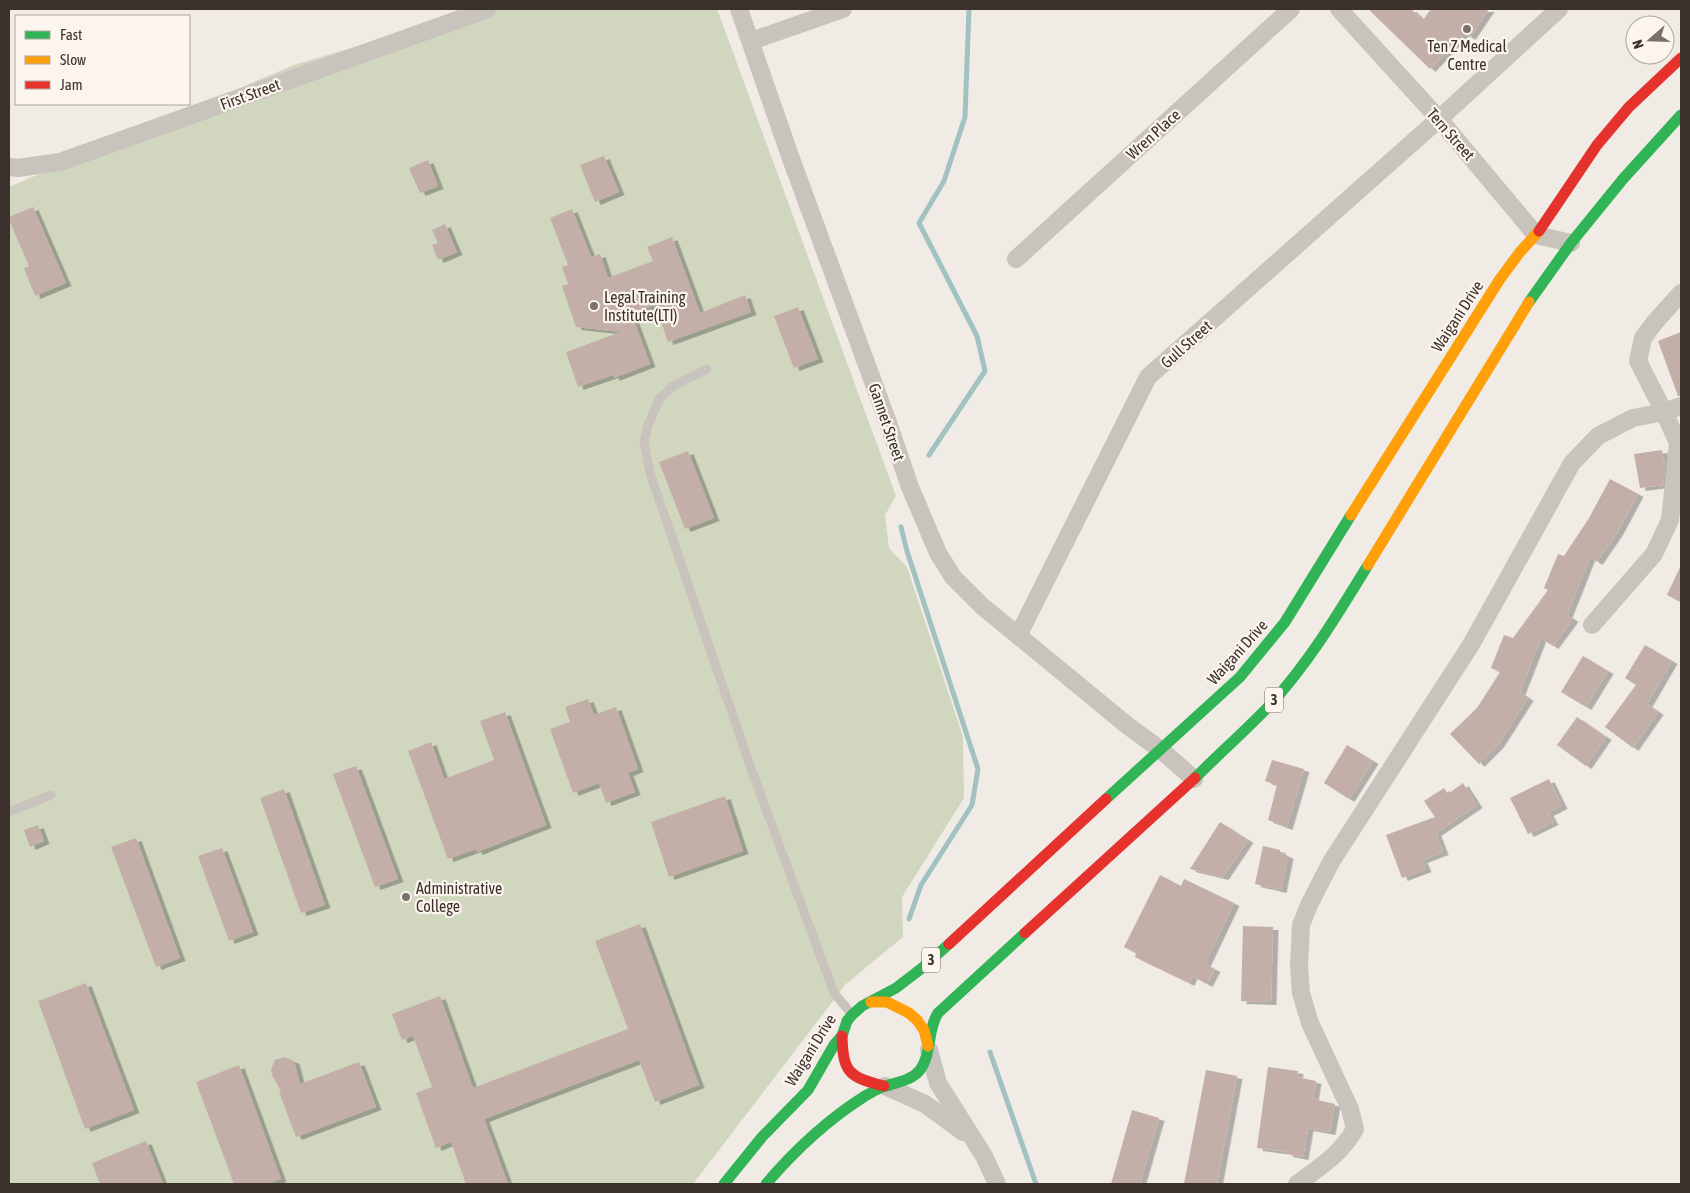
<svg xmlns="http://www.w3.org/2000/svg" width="1690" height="1193" viewBox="0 0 1690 1193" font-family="'Asap Condensed',sans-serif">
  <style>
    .green { fill: #d1d6bf }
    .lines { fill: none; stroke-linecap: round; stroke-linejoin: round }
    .stream { stroke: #a1c2c1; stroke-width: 5 }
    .building { fill: #c3afa7; filter: url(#shadow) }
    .lane { stroke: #c9c3be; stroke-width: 9 }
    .street { stroke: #c9c3be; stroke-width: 18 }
    .fast { stroke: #30b455; stroke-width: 11 }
    .slow { stroke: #ff9f0a; stroke-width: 11 }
    .jam { stroke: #e5322d; stroke-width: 11 }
    .poi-dot { fill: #7a716c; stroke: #fbf5ee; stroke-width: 2 }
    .labels { text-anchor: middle; stroke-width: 4.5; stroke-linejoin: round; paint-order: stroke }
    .shield { fill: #fbf5ee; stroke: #756b66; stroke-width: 1 }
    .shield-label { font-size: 15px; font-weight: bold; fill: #3b302b }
    .poi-label { font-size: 16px; fill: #3b302b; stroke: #fbf5ee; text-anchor: start }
    .street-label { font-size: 16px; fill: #3b302b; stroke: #fbf5ee }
  </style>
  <defs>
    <filter id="shadow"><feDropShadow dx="5.5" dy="3" stdDeviation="0" flood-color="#0004"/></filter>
  </defs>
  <rect width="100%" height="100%" fill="#f0ebe5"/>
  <path class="green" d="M482,9H717L896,496L885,515L889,548L907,567L963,737L964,798L902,897L903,937L846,984L693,1184H9V187L294,65Z"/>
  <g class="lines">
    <path class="stream" d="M929,455L985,371L977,336L919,223L944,181L965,117L969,9
      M901,527L907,551L978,769L972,805L921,885L909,919
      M990,1052L1036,1184"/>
  </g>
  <path class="building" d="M1368,9H1411L1423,20L1431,9H1489L1470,37L1464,33L1430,69Z
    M604,156L619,192L595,202L580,165Z
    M428,160L438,186L420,193L409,168Z
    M33,207L66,283L35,296L24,268L29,266L9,220V217Z
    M572,209L591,257L600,254L608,278L653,261L647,247L672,237L700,313L745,295L751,312L668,342L655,305L631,313L650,364L614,378L613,375L578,387L566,352L621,332L576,327L562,286L568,284L562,267L568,265L550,218Z
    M445,224L457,252L438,260L432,245L438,243L432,230Z
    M798,307L818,359L794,368L774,316Z
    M1681,332V396H1678L1658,341Z
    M1662,450L1665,467L1663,485L1640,488L1634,454Z
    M688,451L714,518L685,529L659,462Z
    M1610,479L1638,494L1617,533L1597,562L1590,557L1567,615L1573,619L1553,646L1541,638L1520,692L1528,698L1498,745L1479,764L1450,734L1477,708L1500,672L1491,668L1504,635L1513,638L1548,590L1544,588L1558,554L1564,556L1589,518Z
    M1681,565V602L1667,595Z
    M1645,645L1672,661L1647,704L1658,712L1633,748L1605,727L1636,685L1625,678Z
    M1583,656L1608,671L1586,707L1561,692Z
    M588,699L594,715L616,707L638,769L628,773L635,792L606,803L599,783L573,793L550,729L570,722L565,707Z
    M505,712L546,825L477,852L476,849L448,859L408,751L431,742L444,779L494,760L480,721Z
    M1577,717L1606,737L1586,766L1557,745Z
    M1347,745L1373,761L1349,799L1324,783Z
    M1272,760L1304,769L1287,827L1268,820L1277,785L1265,781Z
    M356,766L398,879L375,887L333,774Z
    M1549,779L1562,806L1548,813L1553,822L1528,834L1510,798Z
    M1463,783L1477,805L1436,833L1443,852L1422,860L1426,869L1402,878L1386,835L1435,817L1424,801L1444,788L1448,794Z
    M284,789L325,905L301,913L260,798Z
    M725,796L743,851L669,877L651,822Z
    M1220,822L1248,840L1223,877L1190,869Z
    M38,825L44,841L30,847L24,830Z
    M136,838L180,958L156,967L111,847Z
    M1263,846L1280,850V852L1288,856L1281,890L1255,884Z
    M222,848L253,932L229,941L198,856Z
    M1160,875L1181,886L1184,879L1234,903L1205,964L1215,969L1207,984L1192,976L1189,983L1135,957L1136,953L1124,947Z
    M640,924L699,1085L655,1102L639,1060L484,1119L508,1184H466L451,1142L436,1148L416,1093L432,1087L413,1036L402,1040L392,1014L440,996L473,1088L628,1029L595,941Z
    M1243,926L1273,927L1271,1002L1241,1001Z
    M86,983L134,1110L85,1129L38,1001Z
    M285,1057L294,1061L300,1084L359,1062L376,1107L296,1137L279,1092L281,1091L272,1075L271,1069L275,1060Z
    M239,1065L281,1179L267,1184H234L196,1082Z
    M1268,1067L1298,1071L1297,1077L1316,1081L1313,1099L1335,1104L1330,1132L1308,1128L1303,1157L1287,1154V1152L1257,1148Z
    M1206,1070L1237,1076L1217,1184H1184Z
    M1132,1110L1159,1118L1140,1184H1111Z
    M146,1141L163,1184H100L92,1163Z"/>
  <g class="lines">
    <path class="lane" d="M707,369L673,386L660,398L648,425L644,442L650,473L749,763L834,993L850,1012
      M9,812L51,795"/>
    <path class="street" d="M739,9L790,156L886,417L910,487L938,553L953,577L982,606L1128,726L1161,750L1194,779
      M1339,9L1439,119L1536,235L1571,243
      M751,41L843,9
      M9,167L18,168L60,162L488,9
      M1016,259L1291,9
      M1592,625L1654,554L1670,520L1678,443L1664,412L1638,361L1643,338L1655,322L1681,293
      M1018,636L1148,377L1439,119L1559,9
      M929,1050L938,1083L984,1156L997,1184
      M885,1086L925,1104L963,1132
      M1297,1184C1321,1166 1340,1155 1355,1129L1350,1109L1310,1023L1301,993L1299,966L1301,925L1309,905L1331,862L1472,643L1572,463L1598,436L1633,418L1664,412L1681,406"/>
    <path class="fast" d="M1529,302L1571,243L1623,179L1681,115
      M1195,778C1219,754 1245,731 1269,706C1308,664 1338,614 1368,565
      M1106,799L1240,677L1285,622L1351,515
      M724,1184L762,1137L808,1090L834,1045L842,1036L847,1021L852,1015L862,1006L896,988L922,968L949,944
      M766,1184C795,1150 827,1120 865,1096C872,1092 878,1088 886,1086C897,1082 911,1081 920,1070C932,1054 927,1030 938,1013L1025,933"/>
    <path class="slow" d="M1351,515L1500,279L1520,252L1539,231
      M1368,565L1529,302
      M871,1002H887L909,1013L917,1020L924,1030L928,1046"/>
    <path class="jam" d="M1539,231L1597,145L1629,107L1681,58
      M1025,933L1195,778
      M949,944L1106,799
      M842,1036C843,1073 849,1077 884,1086"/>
  </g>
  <g class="poi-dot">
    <circle cx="1467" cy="29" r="5"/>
    <circle cx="594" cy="306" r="5"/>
    <circle cx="406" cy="897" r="5"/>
  </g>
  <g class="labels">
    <g class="shield">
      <rect x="1265" y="687.5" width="18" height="25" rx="4"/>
      <rect x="922" y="947.5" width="18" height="25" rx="4"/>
    </g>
    <g class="shield-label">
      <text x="1274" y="705">3</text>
      <text x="931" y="965">3</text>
    </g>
    <g class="poi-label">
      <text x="1467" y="52" text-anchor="middle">Ten Z Medical<tspan x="1467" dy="18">Centre</tspan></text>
      <text x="604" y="303">Legal Training<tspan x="604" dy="18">Institute(LTI)</tspan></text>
      <text x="416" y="894">Administrative<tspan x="416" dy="18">College</tspan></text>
    </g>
    <g class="street-label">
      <text transform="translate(250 94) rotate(-20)" y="6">First Street</text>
      <text transform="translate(1153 134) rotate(-42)" y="6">Wren Place</text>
      <text transform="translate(1451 134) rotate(49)" y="6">Tern Street</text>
      <text transform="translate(1457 316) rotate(-57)" y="6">Waigani Drive</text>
      <text transform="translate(1186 344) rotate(-42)" y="6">Gull Street</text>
      <text transform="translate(887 422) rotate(71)" y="6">Gannet Street</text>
      <text transform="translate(1237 652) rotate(-48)" y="6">Waigani Drive</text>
      <text transform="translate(810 1050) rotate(-58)" y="6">Waigani Drive</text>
    </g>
  </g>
  <rect width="1690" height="1193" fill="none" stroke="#3b302b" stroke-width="20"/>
  <rect x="15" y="15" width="175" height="90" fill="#fbf5ee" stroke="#aea6a0"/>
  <rect x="25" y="31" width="25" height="8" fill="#30b455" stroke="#aea6a0"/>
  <text x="60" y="40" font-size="15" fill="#3b302b">Fast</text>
  <rect x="25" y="56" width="25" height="8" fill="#ff9f0a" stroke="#aea6a0"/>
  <text x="60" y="65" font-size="15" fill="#3b302b">Slow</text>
  <rect x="25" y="81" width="25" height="8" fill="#e5322d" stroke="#aea6a0"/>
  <text x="60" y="90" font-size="15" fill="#3b302b">Jam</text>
  <g transform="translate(1650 40) rotate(250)"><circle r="24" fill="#fbf5ee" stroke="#aea6a0"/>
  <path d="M0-4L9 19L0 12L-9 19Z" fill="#7a716c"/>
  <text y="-8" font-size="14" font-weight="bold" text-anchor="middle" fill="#3b302b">N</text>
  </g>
</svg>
